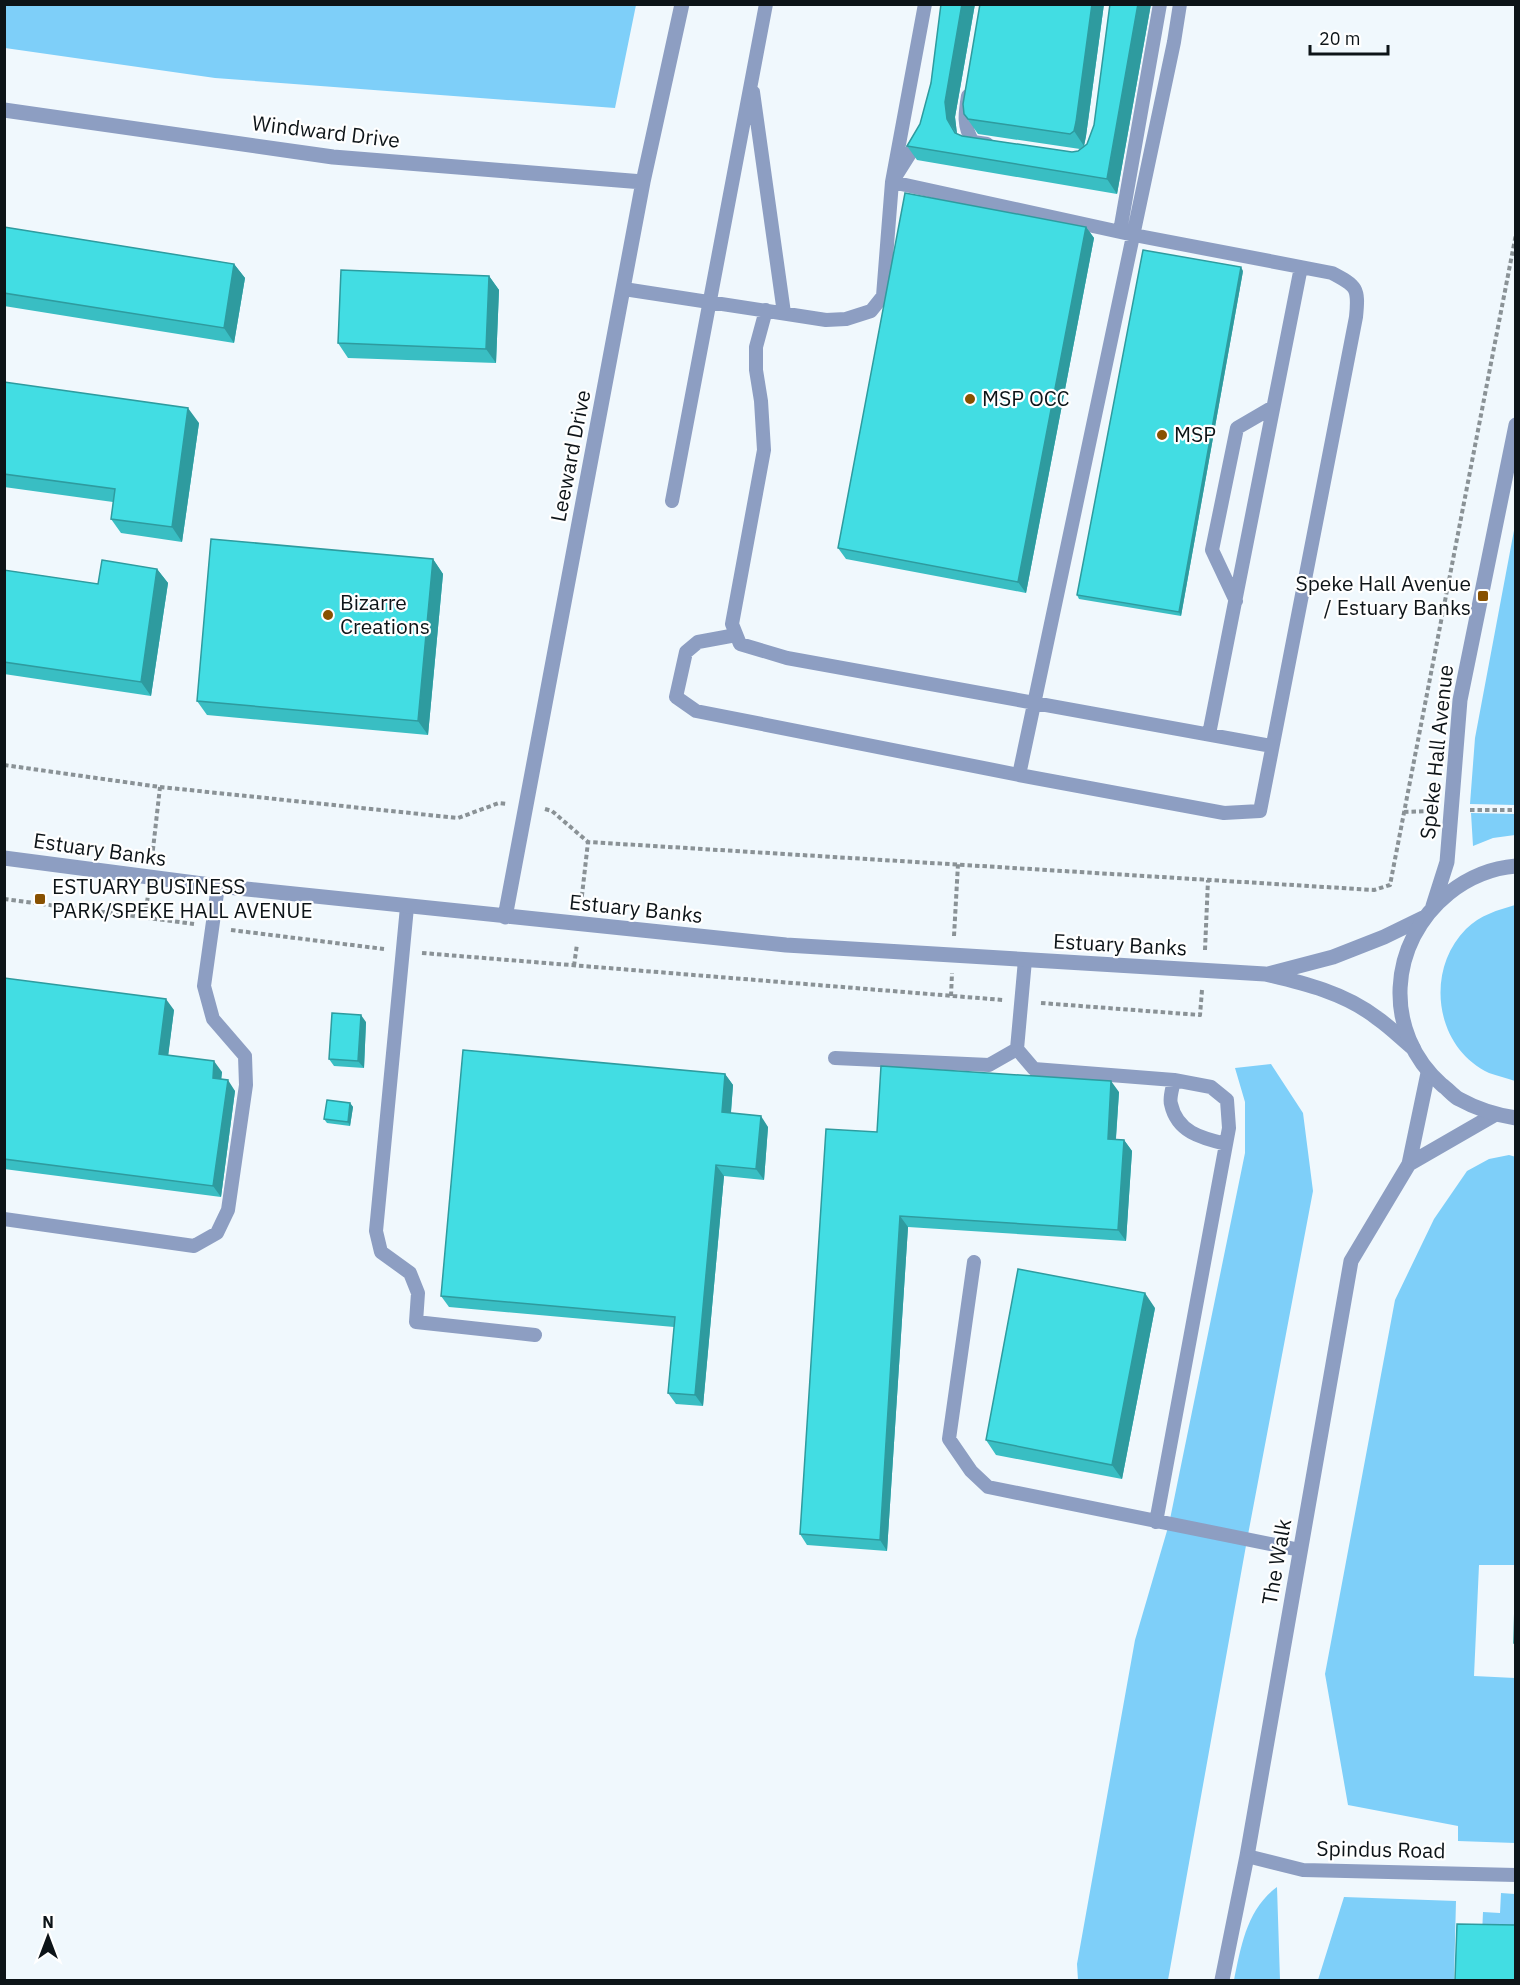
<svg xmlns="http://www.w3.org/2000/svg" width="1520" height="1985" viewBox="0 0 1520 1985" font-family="'IBM Plex Sans',sans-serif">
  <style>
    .green { fill: #7ecff9 }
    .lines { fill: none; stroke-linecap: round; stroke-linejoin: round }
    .path { stroke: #8a9296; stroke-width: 4; stroke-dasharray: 4.5 3; stroke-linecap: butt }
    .service { stroke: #8d9ec2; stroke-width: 14 }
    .minor { stroke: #8d9ec2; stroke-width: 15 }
    .tertiary { stroke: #8d9ec2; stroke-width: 15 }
    .wall { fill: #39bec3 }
    .shaded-wall { fill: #2e9b9f }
    .building { fill: #42dde3; stroke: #2e9b9f; stroke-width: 1.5 }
    .poi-dot { fill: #885101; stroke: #fff; stroke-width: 2 }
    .labels { text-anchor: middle; stroke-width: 4.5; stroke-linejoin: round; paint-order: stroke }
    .street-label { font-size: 21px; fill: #0d1418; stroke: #fff }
    .poi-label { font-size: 21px; fill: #0d1418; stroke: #fff; text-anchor: start }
  </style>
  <rect width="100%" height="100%" fill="#f0f8fd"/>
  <path class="green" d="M5,4H636V5L615,108L215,78L5,48Z
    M1515,525V805L1470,804L1475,738Z
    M1471,813L1515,814V835L1493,838L1473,846Z
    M1515,905H1516L1515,1081C1507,1078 1497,1076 1489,1073C1434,1047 1425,970 1466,929C1480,915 1498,910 1515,905Z
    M1271,1064L1303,1113L1313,1191L1247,1540L1168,1980H1078L1077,1964L1135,1640L1169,1524L1245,1153V1102L1235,1068Z
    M1509,1155L1516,1157L1515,1565H1479L1474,1676L1515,1678V1843L1458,1841V1826L1348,1805L1325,1674L1395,1300L1434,1219L1467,1171L1489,1159Z
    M1277,1887L1280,1980H1234C1241,1946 1247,1909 1277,1887Z
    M1501,1893L1515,1894V1936L1482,1935L1483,1912L1500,1913Z
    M1344,1897L1456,1901L1454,1980H1318Z"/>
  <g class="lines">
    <path class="path" d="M4,765L160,787L458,818L499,803L508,804
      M545,809L552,811L588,842L1374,890L1390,885L1516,234
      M1470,810H1516
      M1404,812L1433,811
      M152,858L160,787
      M4,899L194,924
      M581,904L588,842
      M145,917L148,895
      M231,930L384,949
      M954,936L958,864
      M1205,950L1208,880
      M422,953L1003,1000
      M574,966L577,944
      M951,996L952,973
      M1041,1003L1200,1015L1202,990"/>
    <path class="service" d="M925,4L892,182L1134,235L1332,273C1357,286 1359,288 1356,317L1260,811L1224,813L1019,775L1174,42L1180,4
      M753,92L784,313
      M968,96C965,114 963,126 973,142L987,144
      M1120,231L1160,4
      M624,289L826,320L846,319L871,311L883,296L892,182L921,136
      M766,310L756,347V370L761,401L764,450L732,624L740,644L787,658L1272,746
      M672,501L766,4
      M1236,601L1212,550L1237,428L1273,407
      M736,635L698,642L686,652L676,697L696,711L1019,775
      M1209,734L1301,267
      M407,907L376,1231L381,1252L410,1273L418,1293L416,1322L535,1335
      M1025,960L1017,1049L1034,1069L1174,1080L1211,1087L1227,1100L1229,1128L1156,1522
      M835,1058L989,1065L1017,1049
      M1174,1080C1173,1087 1169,1098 1171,1104C1177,1132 1201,1138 1226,1144
      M4,1219L194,1246L217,1233L228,1210L246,1085L245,1056L213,1019L204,986L218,886
      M974,1262L949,1439L971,1471L988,1487L1300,1550
      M1247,1856L1303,1870L1516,1875"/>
    <path class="minor" d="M4,110L333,157L643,182
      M4,858L218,886L786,945L1265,974C1304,983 1345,993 1377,1018C1390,1027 1401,1038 1413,1048
      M505,917L643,182L682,4
      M1268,974L1333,957L1384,937L1423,918
      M1409,1164L1494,1115
      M1222,1980L1247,1856L1351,1261L1409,1164L1428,1073"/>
    <path class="tertiary" d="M1516,866C1491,868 1468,878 1449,893C1388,942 1382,1032 1442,1085C1448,1089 1453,1096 1459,1099C1477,1109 1496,1115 1516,1118
      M1433,906L1447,862L1460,700L1516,425"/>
  </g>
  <path class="wall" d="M941,4H975L955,117L957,134L962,136L1072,152L1078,151L1087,144L1094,125L1110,4H1151L1117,194L917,160L907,146L920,124L931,83Z
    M980,4H1104L1086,136L1084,146L1080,149L978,134L964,114Z
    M4,227L234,264L245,278L234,343L4,306Z
    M1086,227L1094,238L1026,593L846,559L838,548Z
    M1243,271L1181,616L1079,599L1077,595Z
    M489,276L499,290L496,363L348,358L338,343Z
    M4,382L199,423L182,542L121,533L111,519L113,502L4,487Z
    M433,559L443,574L428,735L207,715L197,701Z
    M157,569L168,583L151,696L4,674V570L98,584Z
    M4,978L174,1010L168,1055L222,1072L221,1080L235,1091L221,1197L4,1169Z
    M366,1022L364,1068L334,1066L329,1059Z
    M725,1074L733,1085L731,1113L768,1127L764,1180L724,1176L703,1406L676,1404L668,1393L674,1327L449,1307L441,1296Z
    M1119,1092L1116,1139L1124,1140L1132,1151L1126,1241L908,1227L887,1551L807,1545L800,1534L877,1132Z
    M350,1103L353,1107L350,1126L327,1123L324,1119Z
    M1155,1308L1122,1479L996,1455L986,1440Z"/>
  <path class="shaded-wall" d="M962,4H975L955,117L957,134L966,147L947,119L945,102Z
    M1092,4H1104L1086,136L1084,146L1074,131Z
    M1138,4H1151L1117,194L1107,179Z
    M1086,227L1094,238L1026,593L1018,582Z
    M234,264L245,278L234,343L224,328Z
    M1241,267L1243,271L1181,616L1179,612Z
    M489,276L499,290L496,363L486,349Z
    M188,408L199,423L182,542L172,527Z
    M433,559L443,574L428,735L418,721Z
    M157,569L168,583L151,696L141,682Z
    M166,999L174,1010L167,1065L159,1054Z
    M361,1015L366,1022L364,1068L358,1061Z
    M214,1061L222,1072L220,1090L213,1078Z
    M725,1074L733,1085L730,1123L722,1112Z
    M228,1080L235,1091L221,1197L213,1186Z
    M1111,1081L1119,1092L1115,1150L1108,1139Z
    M350,1103L353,1107L350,1126L348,1122Z
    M761,1116L768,1127L764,1180L756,1169Z
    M1124,1140L1132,1151L1126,1241L1118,1230Z
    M716,1165L724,1176L703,1406L695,1395Z
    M900,1216L908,1227L887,1551L880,1540Z
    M1145,1293L1155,1308L1122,1479L1112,1465Z"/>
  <path class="building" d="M941,4H962L945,102L947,119L955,133L962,136L1072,152L1078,151L1087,144L1094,125L1110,4H1138L1107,179L907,146L920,124L931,83Z
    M980,4H1092L1076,122L1074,131L1070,134L968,119L964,114L963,104Z
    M905,193L1086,227L1018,582L838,548Z
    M4,227L234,264L224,328L4,293Z
    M1143,250L1241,267L1179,612L1077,595Z
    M341,270L489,276L486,349L338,343Z
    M4,382L188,408L172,527L111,519L115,489L4,474Z
    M211,539L433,559L418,721L197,701Z
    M102,560L157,569L141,682L4,662V570L98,584Z
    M4,978L166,999L159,1054L214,1061L213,1078L228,1080L213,1186L4,1159Z
    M332,1013L361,1015L358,1061L329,1059Z
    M463,1050L725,1074L722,1112L761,1116L756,1169L716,1165L695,1395L668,1393L675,1317L441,1296Z
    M881,1066L1111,1081L1108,1139L1124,1140L1118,1230L900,1216L880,1540L800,1534L826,1129L877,1132Z
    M327,1100L350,1103L348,1122L324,1119Z
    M1018,1269L1145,1293L1112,1465L986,1440Z
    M1515,1604V1643H1514Z
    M1457,1924L1515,1925V1980H1455Z"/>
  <g class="poi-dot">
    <circle cx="970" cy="399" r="6"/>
    <circle cx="1162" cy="435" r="6"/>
    <rect x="1477" y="590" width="12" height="12" rx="3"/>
    <circle cx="328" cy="615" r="6"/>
    <rect x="34" y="893" width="12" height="12" rx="3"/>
  </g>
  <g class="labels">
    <g class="street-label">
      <text transform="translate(326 132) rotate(7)" y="7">Windward Drive</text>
      <text transform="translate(571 456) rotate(-79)" y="7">Leeward Drive</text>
      <text transform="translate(1437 752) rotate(-84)" y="7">Speke Hall Avenue</text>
      <text transform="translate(100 850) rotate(8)" y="7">Estuary Banks</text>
      <text transform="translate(636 909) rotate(6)" y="7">Estuary Banks</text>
      <text transform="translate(1120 945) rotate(3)" y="7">Estuary Banks</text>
      <text transform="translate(1277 1562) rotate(-80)" y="7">The Walk</text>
      <text transform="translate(1381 1850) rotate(1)" y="7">Spindus Road</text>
    </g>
    <g class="poi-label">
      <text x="982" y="406">MSP OCC</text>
      <text x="1174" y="442">MSP</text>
      <text x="1471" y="591" text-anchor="end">Speke Hall Avenue<tspan x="1471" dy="24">/ Estuary Banks</tspan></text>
      <text x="340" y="610">Bizarre<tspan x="340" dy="24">Creations</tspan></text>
      <text x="52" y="894">ESTUARY BUSINESS<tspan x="52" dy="24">PARK/SPEKE HALL AVENUE</tspan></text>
    </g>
  </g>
  <rect width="1520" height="1985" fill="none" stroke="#0d1418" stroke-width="12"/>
  <g transform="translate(48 1937)" stroke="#ffffff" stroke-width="4.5" paint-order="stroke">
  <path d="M0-4.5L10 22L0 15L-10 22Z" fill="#0d1418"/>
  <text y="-9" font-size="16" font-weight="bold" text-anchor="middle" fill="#0d1418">N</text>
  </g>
  <path d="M1310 45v9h78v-9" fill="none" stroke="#0d1418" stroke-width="3"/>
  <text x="1319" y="45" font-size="18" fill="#0d1418" stroke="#ffffff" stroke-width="4.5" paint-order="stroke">20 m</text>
</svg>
